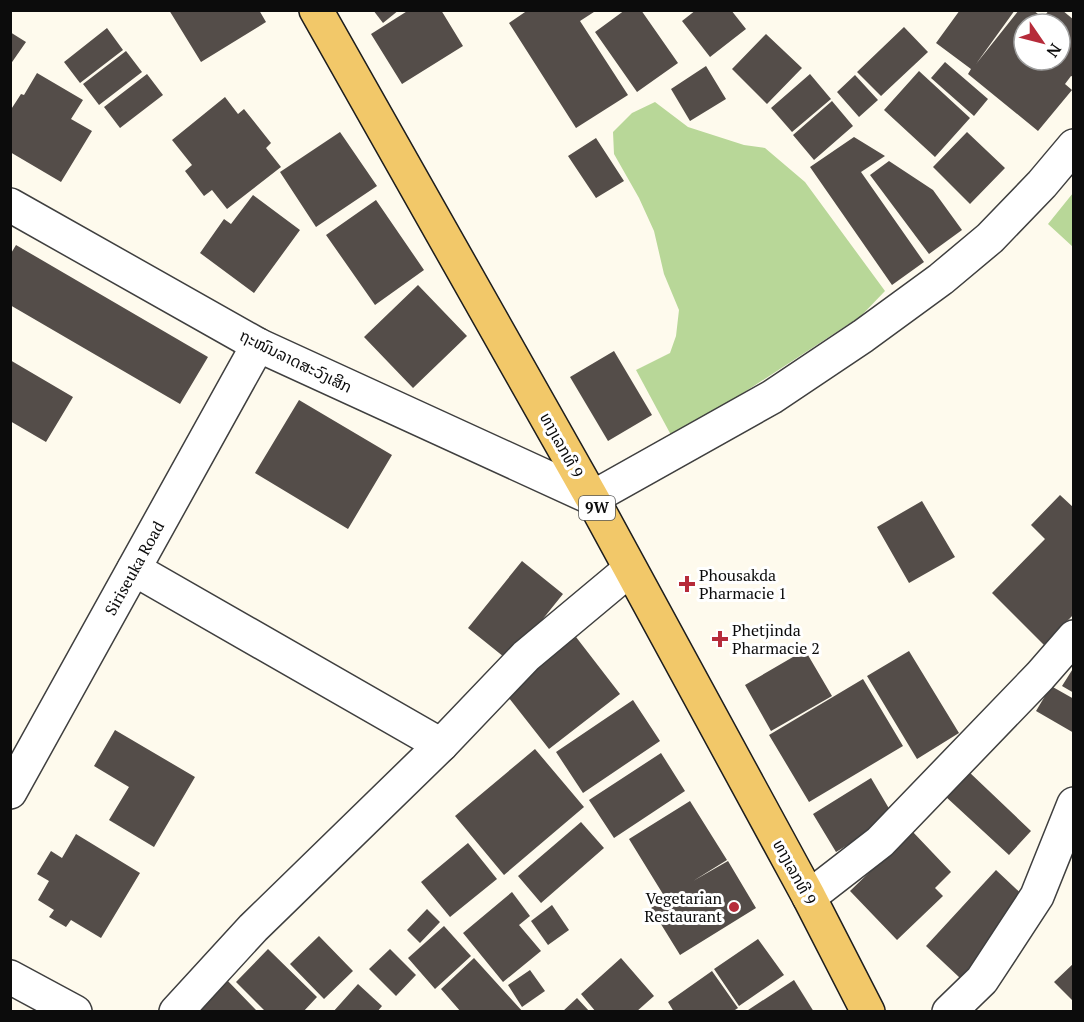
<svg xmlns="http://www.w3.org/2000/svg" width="1084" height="1022" viewBox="0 0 1084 1022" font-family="'PT Serif','Noto Sans Lao',serif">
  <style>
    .forest { fill: #b8d798 }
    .building { fill: #544d49; fill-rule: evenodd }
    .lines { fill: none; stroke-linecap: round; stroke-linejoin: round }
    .minor-casing { stroke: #3f3f3f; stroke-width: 36 }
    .major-casing { stroke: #1d1d1d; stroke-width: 36 }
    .minor { stroke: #fff; stroke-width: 33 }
    .major { stroke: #f2c869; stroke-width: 33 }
    .poi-dot { fill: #b62b3a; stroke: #fff; stroke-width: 2 }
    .labels { text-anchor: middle; stroke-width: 6; stroke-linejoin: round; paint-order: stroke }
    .shield { fill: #fff; stroke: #555; stroke-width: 1.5 }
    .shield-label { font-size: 15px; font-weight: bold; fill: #0c0c0c }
    .street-label { font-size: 16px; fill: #0c0c0c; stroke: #fff }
    .poi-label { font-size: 16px; fill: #0c0c0c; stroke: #fff; text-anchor: start }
  </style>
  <rect width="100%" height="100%" fill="#fefaed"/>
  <path class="forest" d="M655,102L688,127L744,145L765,148L805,182L885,291L861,316L737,397L671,435L636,370L670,353L676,336L679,310L664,274L654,231L639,198L614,154L613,132L632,113Z
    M1073,193V247L1048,224Z"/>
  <path class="building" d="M169,10H259L266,22L201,62Z
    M373,10H399L383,23Z
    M409,10H441L463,46L402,84L371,34Z
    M528,10H597L580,21L628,95L576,128L509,23Z
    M625,10H641L678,63L637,92L595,32Z
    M696,10H731L746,29L710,57L682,21Z
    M960,10H1015L976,64L1019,10H1033L1043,18L1049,10H1062L1074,20V77L1071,76L1065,84L1072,90L1038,131L968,74L971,69L936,43ZM1024,24H1060V60H1024Z
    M904,27L928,52L881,96L857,72Z
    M107,28L123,50L80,83L64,62Z
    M10,32L26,42L10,65Z
    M766,34L802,68L767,104L732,69Z
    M126,51L142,72L99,105L83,84Z
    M945,62L988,99L974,116L931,78Z
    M706,66L726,99L690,121L671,89Z
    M919,71L970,118L935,157L884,110Z
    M37,73L83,100L71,119L92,131L61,182L10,152V111L21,94L24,95Z
    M147,74L163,95L120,128L104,107Z
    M810,74L831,99L792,132L771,108Z
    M855,75L878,100L859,117L837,92Z
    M225,97L238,114L244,109L271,143L266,148L281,167L227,209L212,190L204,196L185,171L192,165L172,140Z
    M832,101L853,126L814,160L793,135Z
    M340,132L377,186L316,227L280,172Z
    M967,132L1005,168L970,204L933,167Z
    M854,137L885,156L861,172L924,262L892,285L810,167Z
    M596,138L624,181L596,198L568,156Z
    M889,161L933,190L962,230L929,254L870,175Z
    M253,195L300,230L254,293L200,253L224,219L231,224Z
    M376,200L424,270L375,305L326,235Z
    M16,245L208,357L180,404L10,305V255Z
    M418,285L467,336L413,388L364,337Z
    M614,351L652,415L608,441L570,377Z
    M10,360L73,397L46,442L10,421Z
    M299,400L392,455L348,529L255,473Z
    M1060,495L1074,508V614L1044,645L992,593L1045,539L1031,525Z
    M922,501L955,557L909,583L877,527Z
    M522,561L563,594L509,661L468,628Z
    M576,637L620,694L549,749L505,693Z
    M805,650L832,696L771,731L745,685Z
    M909,651L959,733L917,759L867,676Z
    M1074,667V693L1062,686Z
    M863,679L903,746L809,802L769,735Z
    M1051,686L1074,699V733L1036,711Z
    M633,700L660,741L583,793L556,752Z
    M115,730L195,777L154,847L109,820L129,787L94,766Z
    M535,749L584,807L504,875L455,816Z
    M661,753L685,791L614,838L589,800Z
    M968,771L1031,831L1009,855L945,796Z
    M871,778L894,817L836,852L813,814Z
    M690,801L727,860L693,881L728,861L756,908L680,955L651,908L666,899L629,839Z
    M581,822L604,848L541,903L518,876Z
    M912,831L951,872L935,888L943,896L897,940L850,891Z
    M76,834L140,873L101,938L71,920L66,927L49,917L54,910L38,900L49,881L37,874L51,851L62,858Z
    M468,843L497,879L450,917L421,882Z
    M996,870L1030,902L960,978L926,946Z
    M512,892L530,916L519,925L541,951L503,982L463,933Z
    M552,905L569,930L548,945L531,921Z
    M427,909L440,922L420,943L407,930Z
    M444,926L471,956L435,989L408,958Z
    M319,936L353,971L324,999L290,964Z
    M758,939L784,975L739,1006L714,969Z
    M268,949L317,997L303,1012H266L236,982Z
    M390,949L416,975L396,996L369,969Z
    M474,958L523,1012H461L441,989Z
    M621,958L654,996L636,1012H596L581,994Z
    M1074,963V1002L1054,982Z
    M530,970L545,991L522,1007L508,985Z
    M712,971L738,1008L732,1012H674L668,1002Z
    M224,977L258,1012H189Z
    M794,980L814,1012H745Z
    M358,984L382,1006L377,1012H333Z
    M577,998L590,1012H562Z"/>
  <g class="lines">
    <g class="minor-casing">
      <g id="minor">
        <path d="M10,205L258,345L592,498L772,397L863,336L941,279L990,238L1042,184L1074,146"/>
        <path d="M134,569L441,745"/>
        <path id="s1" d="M10,792L258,345"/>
        <path d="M809,897L880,842L1040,676L1074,637"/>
        <path d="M10,977L75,1012"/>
        <path d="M176,1012L253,928L441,745L526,656L629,570"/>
        <path d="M949,1012L982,980L1037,896L1074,804"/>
      </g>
    </g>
    <g class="major-casing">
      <path id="major" d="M316,10L592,498L809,897L868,1012"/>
    </g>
    <use href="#minor" class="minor"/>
    <use href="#major" class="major"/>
  </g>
  <g class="poi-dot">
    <path d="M684 575h6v6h6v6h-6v6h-6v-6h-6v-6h6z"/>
    <path d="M717 630h6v6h6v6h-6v6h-6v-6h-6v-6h6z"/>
    <circle cx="734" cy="907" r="6"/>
  </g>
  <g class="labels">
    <rect class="shield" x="579" y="496" width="36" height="24" rx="4.5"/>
    <g class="shield-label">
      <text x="597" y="513">9W</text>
    </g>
    <g class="street-label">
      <text transform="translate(296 361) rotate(26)" y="6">ຖະໜົນລາດສະວົງເສິກ</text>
      <text transform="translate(562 445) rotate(61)" y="6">ທາງເລກທີ 9</text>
      <text dy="6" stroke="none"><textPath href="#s1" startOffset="256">Siriseuka Road</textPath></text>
      <text transform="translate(795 872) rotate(61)" y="6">ທາງເລກທີ 9</text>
    </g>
    <g class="poi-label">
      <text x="699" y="581">Phousakda<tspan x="699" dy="18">Pharmacie 1</tspan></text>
      <text x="732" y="636">Phetjinda<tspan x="732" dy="18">Pharmacie 2</tspan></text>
      <text x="722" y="904" text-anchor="end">Vegetarian<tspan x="722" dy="18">Restaurant</tspan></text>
    </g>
  </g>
  <rect width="1084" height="1022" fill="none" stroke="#0c0c0c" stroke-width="24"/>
  <g transform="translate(1042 42) rotate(125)"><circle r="28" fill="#ffffff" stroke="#9e9e9e" stroke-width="1.5"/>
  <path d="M0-4.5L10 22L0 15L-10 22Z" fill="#b62b3a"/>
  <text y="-9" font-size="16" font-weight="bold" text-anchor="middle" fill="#0c0c0c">N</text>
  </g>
</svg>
